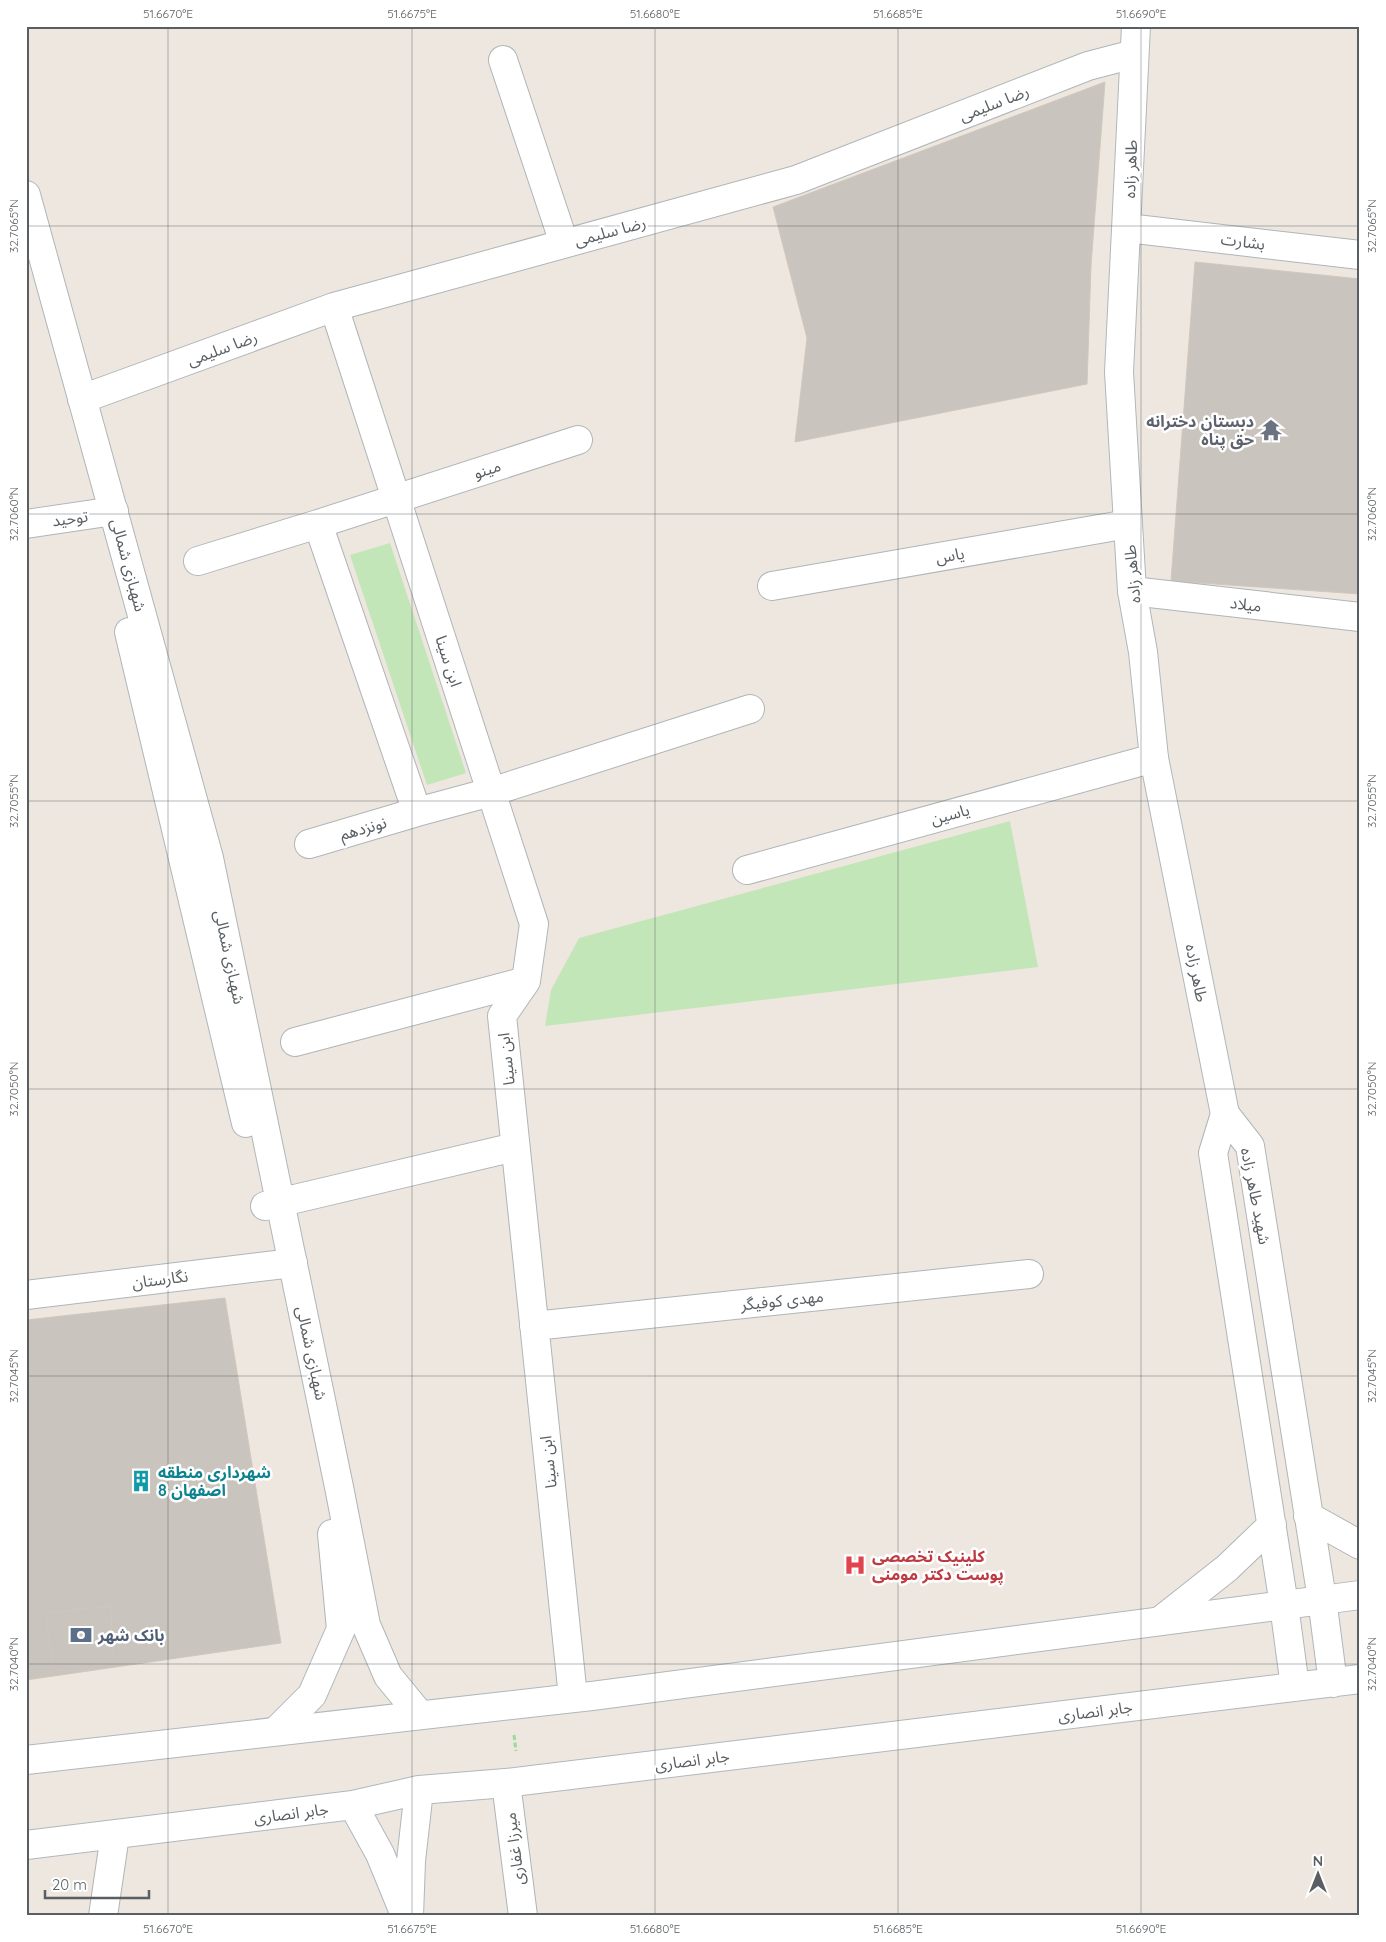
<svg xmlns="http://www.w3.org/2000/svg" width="1386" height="1942" viewBox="0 0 1386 1942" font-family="Quicksand,'Noto Sans Arabic',sans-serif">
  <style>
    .green { fill: #c3e6b9 }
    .building { fill: #c9c4be; stroke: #d1c7bd }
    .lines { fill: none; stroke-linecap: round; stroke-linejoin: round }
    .minor-casing { stroke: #b0b5b8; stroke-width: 30 }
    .tertiary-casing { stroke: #b0b5b8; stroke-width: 30 }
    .secondary-casing { stroke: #b1b7bc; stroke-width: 30 }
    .path { stroke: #9cd99f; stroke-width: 3; stroke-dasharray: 5 2.5; stroke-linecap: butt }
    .minor { stroke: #fff; stroke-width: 28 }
    .tertiary { stroke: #fff; stroke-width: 28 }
    .secondary { stroke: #fff; stroke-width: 28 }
    .ticks { fill: none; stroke: #585e62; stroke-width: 1; stroke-opacity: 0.45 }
    .labels { text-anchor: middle; stroke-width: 5; stroke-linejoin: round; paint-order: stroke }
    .street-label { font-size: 16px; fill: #585e62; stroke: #fff }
    .worship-label { font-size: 16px; font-weight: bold; fill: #5b616d; stroke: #fff; text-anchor: end }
    .culture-label { font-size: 16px; font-weight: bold; fill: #0d838f; stroke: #fff; text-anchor: start }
    .health-label { font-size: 16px; font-weight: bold; fill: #be3a42; stroke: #fff; text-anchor: start }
    .service-label { font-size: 16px; font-weight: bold; fill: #4e5e75; stroke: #fff; text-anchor: start }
    .neatline { fill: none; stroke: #585e62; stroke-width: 2 }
    .ticks-label { font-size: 12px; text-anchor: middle; fill: #585e62 }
  </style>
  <rect width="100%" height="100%" fill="#ede7df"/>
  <path class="green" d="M390,543L466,773L427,785L350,555Z
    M1010,821L1038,967L545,1026L551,990L579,938Z"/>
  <path class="building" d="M1105,82L1091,265L1087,384L795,442L807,338L773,207Z
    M1195,262L1360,279V594L1171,581Z
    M225,1298L281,1643L26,1680V1320Z
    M111,1606L113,1656L88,1670L61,1671L53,1667L46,1613Z"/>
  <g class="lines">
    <g class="minor-casing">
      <path id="minor" d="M503,60L564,243
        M1127,228L1360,255
        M334,307L534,924L526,981L502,1016L573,1697
        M82,399L334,307L796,180L1088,66L1134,54
        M578,440L318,524L417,812L491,792L750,709
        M26,524L114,511
        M198,561L318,524
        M772,586L1128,524
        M1132,591L1360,617
        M309,844L417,812
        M747,870L1154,758
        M295,1042L526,981
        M265,1206L515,1147
        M26,1295L293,1263
        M534,1326L1029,1274
        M506,1783L523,1916"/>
    </g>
    <g class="tertiary-casing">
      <path id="tertiary" d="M26,195L209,858L339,1487L366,1625L388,1676L420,1715
        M129,632L246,1123
        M1225,1114L1250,1146L1322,1599
        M1225,1114L1213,1153L1284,1605
        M1308,1516L1360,1545
        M1160,1621L1227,1568L1272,1525
        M276,1731L312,1695L341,1629L332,1534
        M103,1916L115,1835"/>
    </g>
    <g class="secondary-casing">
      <path id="secondary" d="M1136,26L1119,372L1132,591L1143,652L1154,758L1225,1114
        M1322,1599L1333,1683
        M1284,1605L1295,1687
        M26,1760L592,1696L1360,1595
        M353,1805L380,1854L405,1915
        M26,1845L353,1805L419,1790L506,1783L1360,1679
        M409,1916L411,1861L419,1790"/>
    </g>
    <path class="path" d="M514,1735L516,1751"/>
    <use href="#minor" class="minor"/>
    <use href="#tertiary" class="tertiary"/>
    <use href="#secondary" class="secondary"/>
  </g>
  <path class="ticks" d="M168,26V1916M412,26V1916M655,26V1916M898,26V1916M1141,26V1916M26,226H1360M26,514H1360M26,801H1360M26,1089H1360M26,1376H1360M26,1664H1360"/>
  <defs>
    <g id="temple-bare" transform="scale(1.725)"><path d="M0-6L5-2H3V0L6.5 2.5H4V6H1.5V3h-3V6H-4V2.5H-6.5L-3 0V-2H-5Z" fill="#6b7280" stroke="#fff" stroke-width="2.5" paint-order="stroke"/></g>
    <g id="building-bare" transform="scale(1.725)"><path d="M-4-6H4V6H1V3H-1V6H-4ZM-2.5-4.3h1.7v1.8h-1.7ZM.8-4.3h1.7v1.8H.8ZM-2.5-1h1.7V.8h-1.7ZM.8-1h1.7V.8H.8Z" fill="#0f9aa8" stroke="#fff" stroke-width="2.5" paint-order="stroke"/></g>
    <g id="hospital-bare" transform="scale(1.725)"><path d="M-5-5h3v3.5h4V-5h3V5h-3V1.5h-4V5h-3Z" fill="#e0444e" stroke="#fff" stroke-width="2.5" paint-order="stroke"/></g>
    <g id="bank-bare" transform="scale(1.725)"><path d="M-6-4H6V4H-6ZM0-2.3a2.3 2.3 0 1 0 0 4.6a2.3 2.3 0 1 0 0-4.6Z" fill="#5c6f8a" stroke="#fff" stroke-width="2.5" paint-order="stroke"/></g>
  </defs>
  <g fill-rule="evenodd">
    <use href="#temple-bare" x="1271" y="430"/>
    <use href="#building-bare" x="141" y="1481"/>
    <use href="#hospital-bare" x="855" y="1565"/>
    <use href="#bank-bare" x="81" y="1635"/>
  </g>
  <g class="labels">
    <g class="street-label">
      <text transform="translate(994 103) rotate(-21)" y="6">رضا سلیمی</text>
      <text transform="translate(1130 169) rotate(-88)" y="6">طاهر زاده</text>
      <text transform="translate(610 231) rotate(-15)" y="6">رضا سلیمی</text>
      <text transform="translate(1243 241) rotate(7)" y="6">بشارت</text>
      <text transform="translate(222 348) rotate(-20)" y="6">رضا سلیمی</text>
      <text transform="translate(487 469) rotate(-18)" y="6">مینو</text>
      <text transform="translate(70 518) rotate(-8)" y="6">توحید</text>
      <text transform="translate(950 555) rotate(-10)" y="6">یاس</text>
      <text transform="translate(129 565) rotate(75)" y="6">شهبازی شمالی</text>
      <text transform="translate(1132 574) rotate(-95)" y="6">طاهر زاده</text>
      <text transform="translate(1246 604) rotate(7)" y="6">میلاد</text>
      <text transform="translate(449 661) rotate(72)" y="6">ابن سینا</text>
      <text transform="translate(950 814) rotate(-15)" y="6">یاسین</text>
      <text transform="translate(363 828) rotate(-16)" y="6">نونزدهم</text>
      <text transform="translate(230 957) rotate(78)" y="6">شهبازی شمالی</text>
      <text transform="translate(1197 973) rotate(79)" y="6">طاهر زاده</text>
      <text transform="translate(506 1059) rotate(-96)" y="6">ابن سینا</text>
      <text transform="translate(1256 1196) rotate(79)" y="6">شهید طاهر زاده</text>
      <text transform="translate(160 1279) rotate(-7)" y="6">نگارستان</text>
      <text transform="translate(782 1300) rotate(-6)" y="6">مهدی کوفیگر</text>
      <text transform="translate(312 1353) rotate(78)" y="6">شهبازی شمالی</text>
      <text transform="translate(548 1462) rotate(-96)" y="6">ابن سینا</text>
      <text transform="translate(1095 1711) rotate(-7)" y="6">جابر انصاری</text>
      <text transform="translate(692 1760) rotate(-7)" y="6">جابر انصاری</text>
      <text transform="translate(291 1813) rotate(-7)" y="6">جابر انصاری</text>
      <text transform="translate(514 1849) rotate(-97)" y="6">میرزا غفاری</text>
    </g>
    <g class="worship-label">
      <text x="1254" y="427">دبستان دخترانه<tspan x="1254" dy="18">حق پناه</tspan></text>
    </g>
    <g class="culture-label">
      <text x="158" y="1478">شهرداری منطقه<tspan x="158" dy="18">8 اصفهان</tspan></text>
    </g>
    <g class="health-label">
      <text x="872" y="1562">کلینیک تخصصی<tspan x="872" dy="18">پوست دکتر مومنی</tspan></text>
    </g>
    <g class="service-label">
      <text x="98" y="1641">بانک شهر</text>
    </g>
  </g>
  <rect width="1386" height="1942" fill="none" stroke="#ffffff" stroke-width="55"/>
  <g transform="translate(1318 1874)" stroke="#ffffff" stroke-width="4" paint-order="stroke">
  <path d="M0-4L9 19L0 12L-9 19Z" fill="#585e62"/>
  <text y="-8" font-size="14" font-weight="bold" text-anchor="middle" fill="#585e62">N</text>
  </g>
  <path d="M45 1890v8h104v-8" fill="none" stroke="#585e62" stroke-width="2.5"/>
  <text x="52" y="1890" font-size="15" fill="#585e62" stroke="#ffffff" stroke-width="4" paint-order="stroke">20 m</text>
  <rect x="28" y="28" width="1330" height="1886" class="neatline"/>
  <g class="ticks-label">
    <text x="168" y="18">51.6670°E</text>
    <text x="412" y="18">51.6675°E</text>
    <text x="655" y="18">51.6680°E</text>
    <text x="898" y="18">51.6685°E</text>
    <text x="1141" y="18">51.6690°E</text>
    <text transform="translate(14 226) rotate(-90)" y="4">32.7065°N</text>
    <text transform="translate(1372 226) rotate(-90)" y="4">32.7065°N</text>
    <text transform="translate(14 514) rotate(-90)" y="4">32.7060°N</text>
    <text transform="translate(1372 514) rotate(-90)" y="4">32.7060°N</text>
    <text transform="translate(14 801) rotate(-90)" y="4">32.7055°N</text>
    <text transform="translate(1372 801) rotate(-90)" y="4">32.7055°N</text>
    <text transform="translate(14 1089) rotate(-90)" y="4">32.7050°N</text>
    <text transform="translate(1372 1089) rotate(-90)" y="4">32.7050°N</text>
    <text transform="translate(14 1376) rotate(-90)" y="4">32.7045°N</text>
    <text transform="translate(1372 1376) rotate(-90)" y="4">32.7045°N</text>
    <text transform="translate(14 1664) rotate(-90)" y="4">32.7040°N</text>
    <text transform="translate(1372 1664) rotate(-90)" y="4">32.7040°N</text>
    <text x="168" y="1933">51.6670°E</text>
    <text x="412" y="1933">51.6675°E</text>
    <text x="655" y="1933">51.6680°E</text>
    <text x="898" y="1933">51.6685°E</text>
    <text x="1141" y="1933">51.6690°E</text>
  </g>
</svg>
